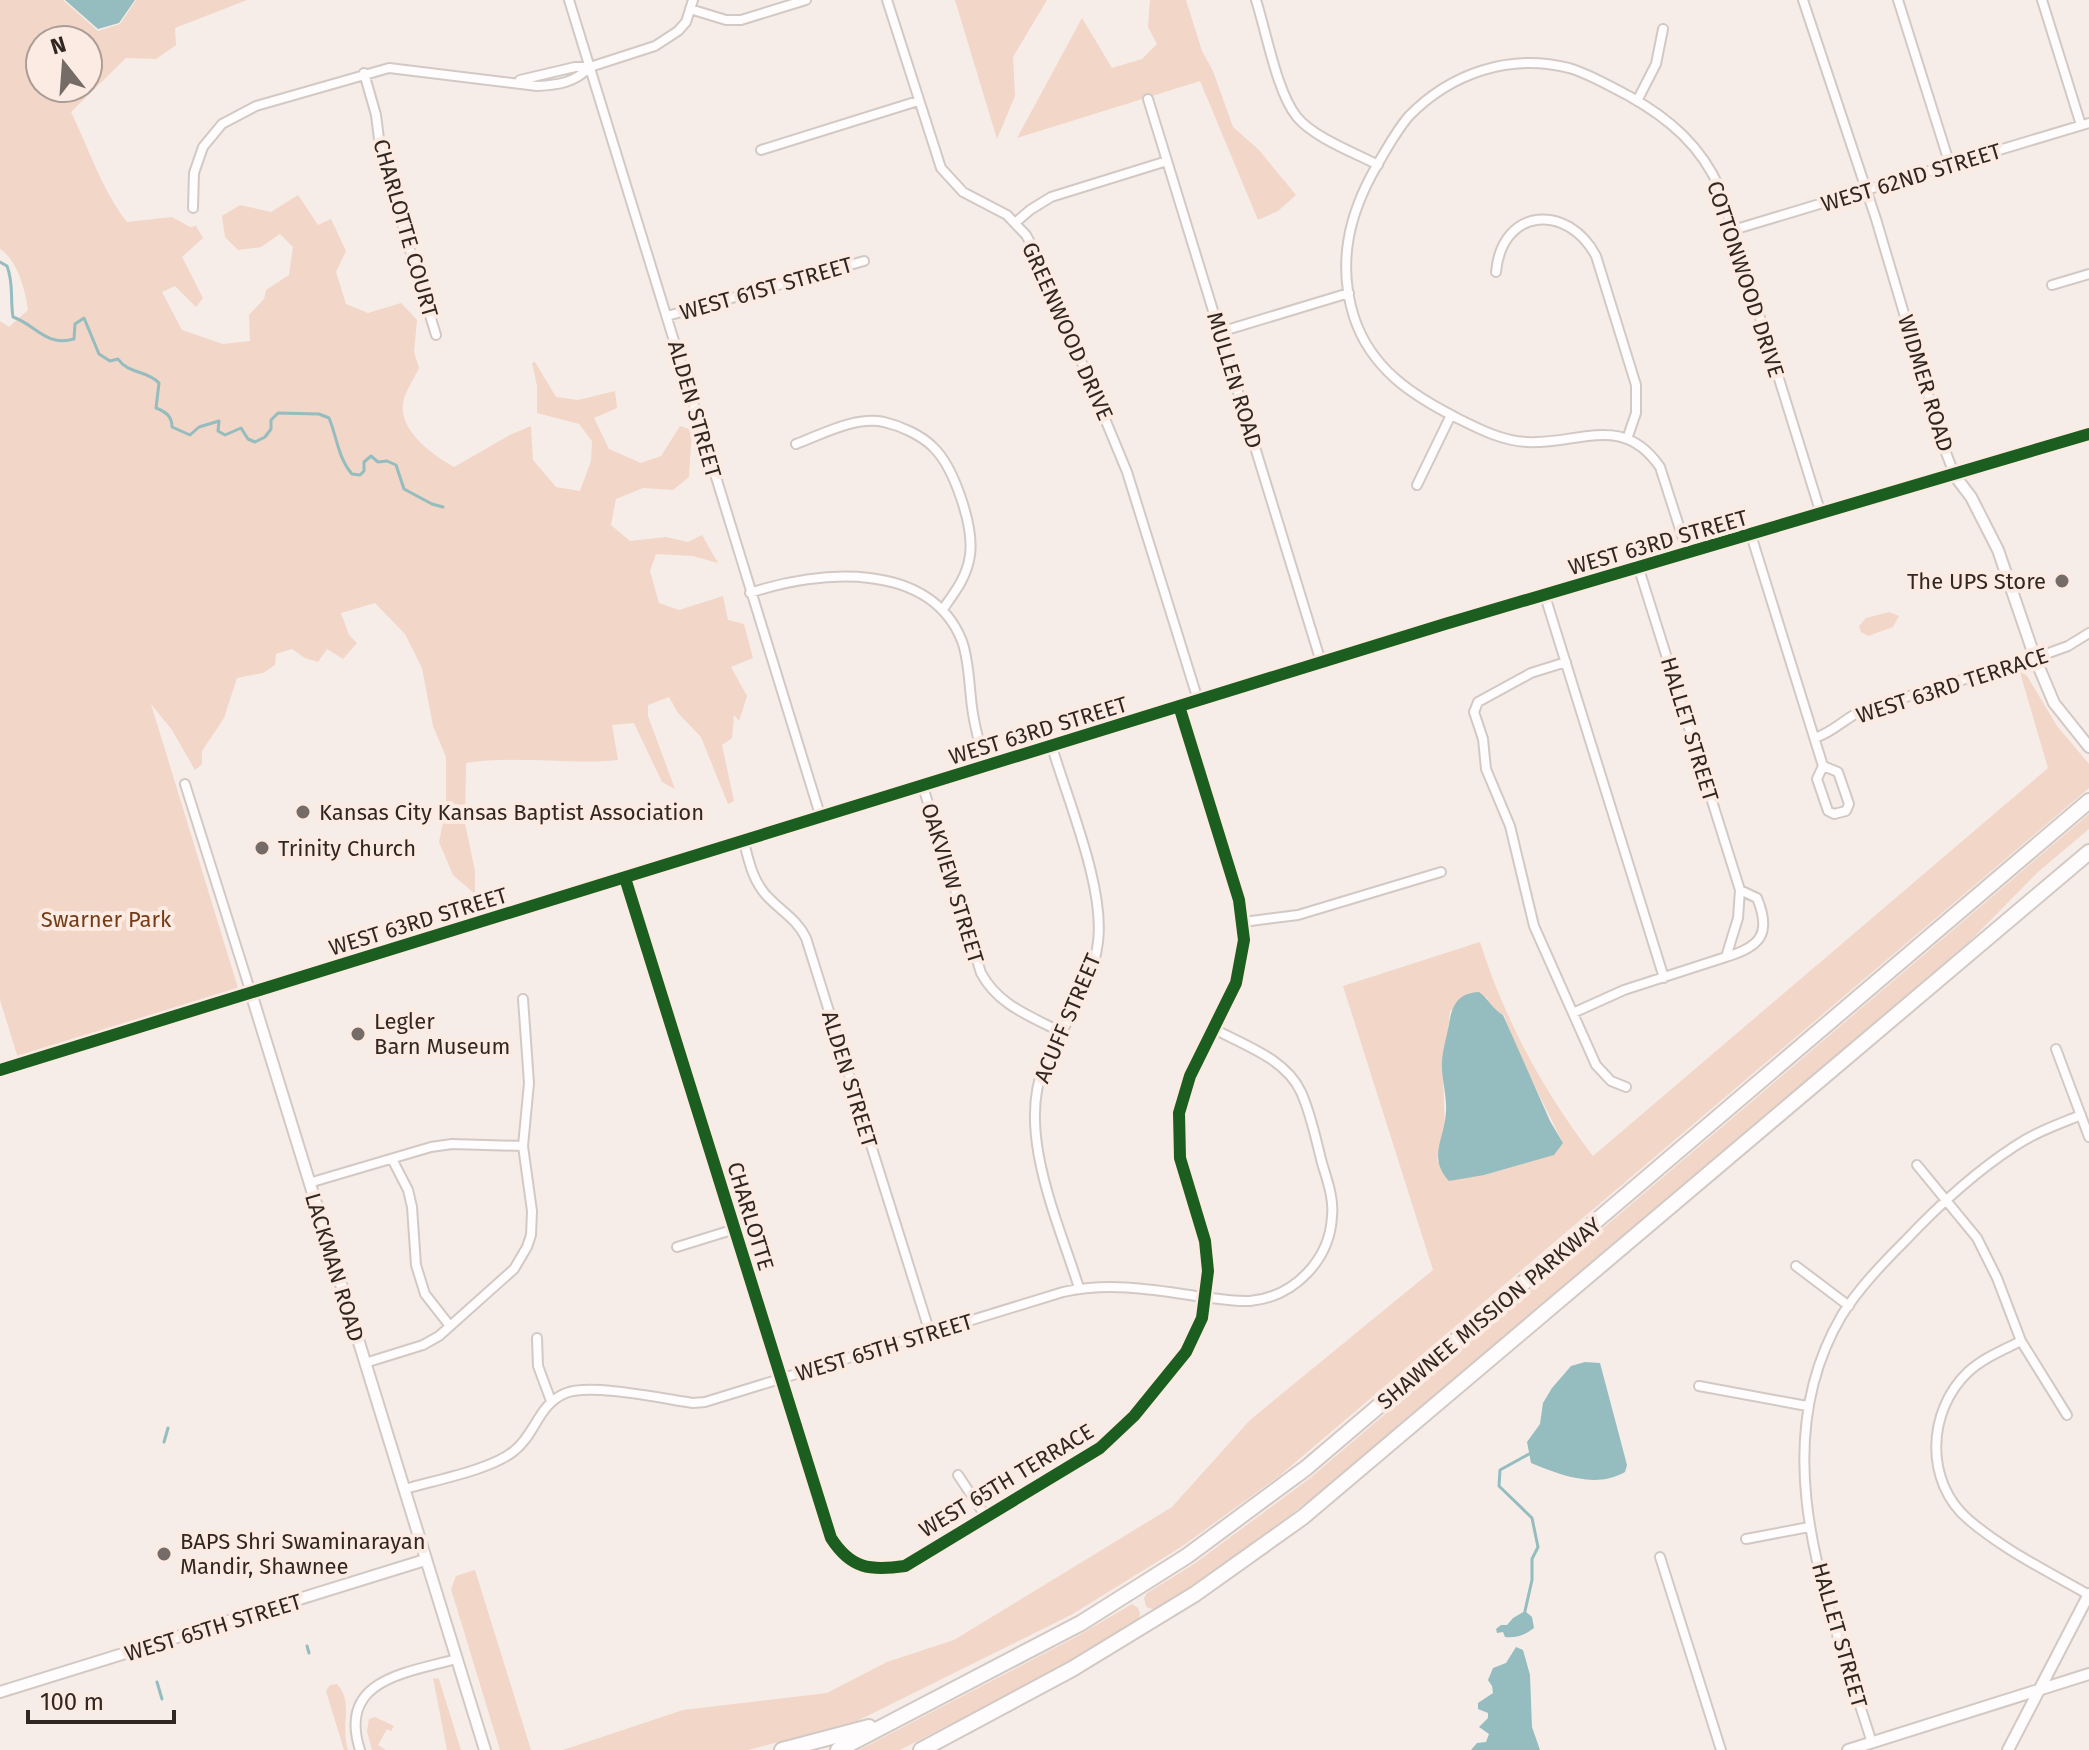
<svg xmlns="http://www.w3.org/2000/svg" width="2089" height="1750" viewBox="0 0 2089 1750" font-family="'Fira Sans',sans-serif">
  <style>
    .green { fill: #f2d6c7; fill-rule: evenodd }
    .water { fill: #95bcbf }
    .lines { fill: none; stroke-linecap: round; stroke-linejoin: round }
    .stream { stroke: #95bcbf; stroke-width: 3 }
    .minor-casing { stroke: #d3c9c4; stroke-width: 12 }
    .tertiary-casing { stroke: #d3c9c4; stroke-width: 14 }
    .motorway-casing { stroke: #d3c9c4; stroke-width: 18 }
    .minor { stroke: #fefcfc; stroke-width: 8 }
    .tertiary { stroke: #fefcfc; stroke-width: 10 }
    .motorway { stroke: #fefcfc; stroke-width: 14 }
    .cycleway-casing { stroke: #fcebe2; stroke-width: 17 }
    .cycleway { stroke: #1b5e20; stroke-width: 12 }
    .poi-dot { fill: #766c67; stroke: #fcebe2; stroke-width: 3 }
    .labels { text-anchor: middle; stroke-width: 8; stroke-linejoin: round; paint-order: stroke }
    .street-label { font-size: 22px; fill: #312722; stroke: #fcebe2 }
    .poi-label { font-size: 22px; fill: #312722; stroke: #fcebe2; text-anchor: start }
    .park-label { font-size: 22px; fill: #753c1a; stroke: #fcebe2 }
  </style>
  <rect width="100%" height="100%" fill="#f6ede8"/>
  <path class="green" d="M0,0H63L98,31L120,24L136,0H247L175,28L176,45L156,59L126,58L71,112C89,149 102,190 127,222L172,217L190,227L196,226L203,238L182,257L203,298L196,307L175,286L162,292L182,330L223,344L250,341L249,315L264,299L266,290L289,275L293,247L280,234L261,247L238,250L225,237L222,216L240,205L271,212L298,195L318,225L331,219L346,251L336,272L346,304L368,313L401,303L417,320L414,352L419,368C414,379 404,393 403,404C399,431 434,456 454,467L510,435L531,426L533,460L556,487L580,491L591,461L592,441L579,424L537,413V386L532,363L535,362L556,397L578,400L615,391L617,408L594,418L609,449L641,463L661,456L680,426L692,430L689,477L673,490L643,488L616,499L611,525L630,541L666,537L688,542L702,535L718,563L693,556L656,554L650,571L659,603L679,610L723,596L728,620L744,624L753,658L731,667L747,696L739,721L734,715L732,738L722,745L734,801L728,804L701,737L678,713L669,697L648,705V716L675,789L662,782L634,723L612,725L618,760C567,765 516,755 466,763L465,823L475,871V894L453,875L439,842L446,807V757L433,726L422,668L405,634L375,603L341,613L349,635L357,643L343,659L327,649L318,662L305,658L292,649L276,654L275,665L263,673L237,678L224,718L202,751V764L195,770L172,730L151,704L238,988L18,1058L0,1000V321L9,327L28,310C26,292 17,259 0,249ZM40,40H88V88H40Z
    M955,0H1047L1013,57L1015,96L997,139Z
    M1150,0H1186L1202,51L1213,71L1233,127L1259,150L1296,195L1278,211L1258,220L1200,81L1017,138L1082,18L1112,68L1142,59L1157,44L1148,27Z
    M1889,612L1899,616L1893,627L1868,636L1861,632L1859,626L1866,618Z
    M2019,669L2027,676L2057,726L2089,764V788L1278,1477L1181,1547L1071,1615L855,1722L748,1750H563L683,1710L827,1693L887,1662L954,1640L1172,1507L1250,1420L1433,1270L1343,986L1480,942C1504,1019 1544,1092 1593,1156L2048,768ZM1486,997L1494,1010L1504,1015L1517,1050L1563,1143L1534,1160L1484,1175L1437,1161L1445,1126L1443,1079L1450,1011Z
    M2089,814V829L2038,872L1970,941L1385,1439C1311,1501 1236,1558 1155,1610L1146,1607L1144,1598L1147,1593L1194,1564L1309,1479Z
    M475,1570L531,1750H500L451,1589L456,1576Z
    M1132,1604L1138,1608L1140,1614L1138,1622L1022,1687L900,1750H859L1074,1638Z
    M433,1678L439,1679L461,1750H447Z
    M337,1684C354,1703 340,1724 348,1750H344L326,1691L330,1685Z
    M375,1717L394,1726L391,1731L387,1729L378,1745L386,1750H372L367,1731L369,1719Z"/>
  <path class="water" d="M65,0H135L119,23L98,29Z
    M1479,992C1489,999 1492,1009 1503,1015L1550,1121L1563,1143L1554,1155L1484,1175L1449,1181C1427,1157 1445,1139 1446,1111C1447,1094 1441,1078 1442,1061C1443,1048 1447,1036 1449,1024C1452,1005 1458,993 1479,992Z
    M1585,1362L1600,1363L1627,1465L1625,1472C1596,1489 1560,1475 1531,1463L1527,1442L1540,1424L1543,1403L1552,1388L1571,1366Z
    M1525,1611L1532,1617L1534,1628C1525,1635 1517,1638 1505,1637L1503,1632L1497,1633L1496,1629L1501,1625H1507L1513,1618Z
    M1516,1647L1523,1650L1530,1675L1532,1727L1540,1750H1471L1477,1743L1486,1742L1489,1734L1479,1727L1488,1718V1713L1478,1709V1703L1493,1693L1492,1686L1488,1680L1493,1668L1506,1663Z"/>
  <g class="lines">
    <path class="stream" d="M0,262L7,266C14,284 10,299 13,317C36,325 46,347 74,339L75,324L84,318L99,354L110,361L118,359C128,374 147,370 159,383L156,408C166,412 172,416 172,427L190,435L199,427L219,421L218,431L225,435L241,428L248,439L255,442L265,437L271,429V420L278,413L319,414L329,418C337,437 338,458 352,474L360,475L364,471V462L371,456L378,462L387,461L396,465L404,489L432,504L443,507
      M164,1442L168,1428
      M1525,1611L1532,1580V1559L1538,1547L1532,1518L1499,1486L1500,1470L1529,1454
      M307,1646L309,1653
      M157,1682L162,1699"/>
    <g class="minor-casing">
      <path id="minor" d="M569,0L821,818
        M887,0L941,168L963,192L1007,215L1026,235L1038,257L1127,472L1198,700
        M1256,0C1266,31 1277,93 1297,117C1313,137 1355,153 1378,165
        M1803,0L1876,219L1943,445L1955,476
        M1898,0L1950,165
        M2042,0L2081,125
        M690,9L726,20H741L806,0
        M364,73L376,115L381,155L436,335
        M520,80L575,67H590L655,46L678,31L686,22L693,0
        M1148,99L1321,662
        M1637,101L1656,64L1663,29
        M761,150L918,101
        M193,208L194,173L203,147L222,124L256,106L389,68L537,86C558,85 574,83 590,67
        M1015,223L1030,210L1051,197L1167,161
        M1733,230L2089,123
        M1496,272C1502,207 1568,203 1596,256L1636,385V413L1627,439
        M2052,285L2089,274
        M667,316L864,261
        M1220,332L1349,293
        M796,444C823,434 855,416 884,422C901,426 921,435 933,447C954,467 974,526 970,555C967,577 955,592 943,609
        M1417,485L1451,415
        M1751,535L1823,766L1817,779L1828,811L1834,814L1846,811L1849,804L1838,772L1823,766
        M1688,554L1660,467C1622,412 1579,445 1527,442C1503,441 1481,430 1459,419C1413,396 1371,369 1354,317C1337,263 1349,214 1376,167C1386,150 1396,131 1409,116C1451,73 1510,53 1569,68C1590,74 1609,86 1629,96C1670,119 1701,146 1720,189L1821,514
        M750,593C818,570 930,560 962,641C970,663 969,691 973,714C976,732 981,750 986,768
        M1545,596L1664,978
        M1566,662L1531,673L1478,702L1474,712L1483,739L1486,769L1510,826L1534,926L1596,1065L1611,1081L1626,1087
        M1815,738C1835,731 1845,718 1863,710L2035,658L2068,646L2089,633
        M1052,747C1068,801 1105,888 1098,942C1093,986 1063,1025 1045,1064C1015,1130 1059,1223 1079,1288
        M185,784L251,993
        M923,787L981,973C998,1005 1030,1016 1061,1032
        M744,842C749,863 754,885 771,900C784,913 798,921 806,938L930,1333
        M625,878L831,1538C851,1569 870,1571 905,1566L1100,1448L1134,1416L1186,1352L1202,1318L1208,1271L1205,1241L1180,1158L1179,1113L1190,1076L1236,983L1244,940L1239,900L1179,706
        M1243,922L1298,915L1441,872
        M1726,957C1760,947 1772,934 1757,898L1740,890
        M1573,1013L1624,990L1726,957L1738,918L1740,890L1639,569
        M2056,1049L2089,1137
        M392,1159L408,1190L412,1207L416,1265L425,1294L450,1326
        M1917,1165L1977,1238L1997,1278L2021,1341L2067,1415
        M309,1183L431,1147L452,1144L523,1146
        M677,1247L735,1229
        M1796,1266L1849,1306
        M537,1338L538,1366L551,1401
        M2021,1341C2003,1350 1983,1358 1968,1372C1927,1411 1924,1482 1969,1520C2004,1550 2049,1572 2089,1595
        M365,1363L423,1345L439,1336L514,1269L527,1247L531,1235L532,1211L523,1146L529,1083L523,999
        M1699,1386L1807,1406
        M958,1475L986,1517
        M405,1489C435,1480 491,1470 514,1451C536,1434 538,1404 566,1393C590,1383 665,1399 693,1403L705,1402L1063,1292C1108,1282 1150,1289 1196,1296C1214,1298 1232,1302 1250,1301C1294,1297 1330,1260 1332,1216C1334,1198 1327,1180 1322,1163C1316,1140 1311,1114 1301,1092C1286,1059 1244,1045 1214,1029
        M1746,1539L1809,1527
        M1660,1557L1721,1750
        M1872,1743C1829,1605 1761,1452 1842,1315C1859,1288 1882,1264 1905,1241C1938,1206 1975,1172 2015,1146C2036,1132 2059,1124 2081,1115
        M360,1750C337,1679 407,1673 456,1659"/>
    </g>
    <g class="tertiary-casing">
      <path id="tertiary" d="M1955,476L1971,497L1998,550L2035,658L2054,703L2089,747
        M251,993L485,1750
        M0,1070L1445,624L2089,434
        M0,1692L425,1560
        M1848,1750L2089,1674
        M2008,1750L2089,1594"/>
    </g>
    <g class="motorway-casing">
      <path id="motorway" d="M782,1750L869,1727
        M838,1750L1081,1623L1187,1556L1306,1468L2089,801
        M921,1750L1072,1669L1195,1594L1303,1517L2089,852"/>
    </g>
    <use href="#minor" class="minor"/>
    <use href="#tertiary" class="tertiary"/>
    <use href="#motorway" class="motorway"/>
    <g class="cycleway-casing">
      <path id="cycleway" d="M625,878L831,1538C851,1569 870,1571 905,1566L1100,1448L1134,1416L1186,1352L1202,1318L1208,1271L1205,1241L1180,1158L1179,1113L1190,1076L1236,983L1244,940L1239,900L1179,706
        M0,1070L1445,624L2089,434"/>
    </g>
    <use href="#cycleway" class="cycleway"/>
  </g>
  <g class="poi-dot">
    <circle cx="2062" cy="581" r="8"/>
    <circle cx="303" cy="812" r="8"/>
    <circle cx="262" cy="848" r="8"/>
    <circle cx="358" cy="1034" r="8"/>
    <circle cx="164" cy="1554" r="8"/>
  </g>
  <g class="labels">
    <g class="street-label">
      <text transform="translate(1911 177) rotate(-17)" y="8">WEST 62ND STREET</text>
      <text transform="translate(406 228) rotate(74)" y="8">CHARLOTTE COURT</text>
      <text transform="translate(1746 279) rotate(72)" y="8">COTTONWOOD DRIVE</text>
      <text transform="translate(766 288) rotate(-16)" y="8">WEST 61ST STREET</text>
      <text transform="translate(1068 331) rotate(66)" y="8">GREENWOOD DRIVE</text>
      <text transform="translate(1235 380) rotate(73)" y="8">MULLEN ROAD</text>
      <text transform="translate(1926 383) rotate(73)" y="8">WIDMER ROAD</text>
      <text transform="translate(695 409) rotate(74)" y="8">ALDEN STREET</text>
      <text transform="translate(1658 542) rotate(-16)" y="8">WEST 63RD STREET</text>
      <text transform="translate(1952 685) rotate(-18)" y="8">WEST 63RD TERRACE</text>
      <text transform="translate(1690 729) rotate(73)" y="8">HALLET STREET</text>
      <text transform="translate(1038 730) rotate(-17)" y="8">WEST 63RD STREET</text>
      <text transform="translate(953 883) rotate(73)" y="8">OAKVIEW STREET</text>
      <text transform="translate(418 921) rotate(-17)" y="8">WEST 63RD STREET</text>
      <text transform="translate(1067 1018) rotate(-67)" y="8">ACUFF STREET</text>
      <text transform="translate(850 1079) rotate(73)" y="8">ALDEN STREET</text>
      <text transform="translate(751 1216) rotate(73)" y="8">CHARLOTTE</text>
      <text transform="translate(335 1267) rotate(73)" y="8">LACKMAN ROAD</text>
      <text transform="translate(1489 1313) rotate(-40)" y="8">SHAWNEE MISSION PARKWAY</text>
      <text transform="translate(884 1347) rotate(-17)" y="8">WEST 65TH STREET</text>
      <text transform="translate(1006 1480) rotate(-31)" y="8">WEST 65TH TERRACE</text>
      <text transform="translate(213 1627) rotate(-17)" y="8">WEST 65TH STREET</text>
      <text transform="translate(1840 1635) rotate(74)" y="8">HALLET STREET</text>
    </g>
    <g class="poi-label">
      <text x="2046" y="589" text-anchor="end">The UPS Store</text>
      <text x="319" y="820">Kansas City Kansas Baptist Association</text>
      <text x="278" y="856">Trinity Church</text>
      <text x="374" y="1029">Legler<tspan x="374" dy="25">Barn Museum</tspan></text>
      <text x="180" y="1549">BAPS Shri Swaminarayan<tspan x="180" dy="25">Mandir, Shawnee</tspan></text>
    </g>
    <g class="park-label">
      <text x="106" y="927">Swarner Park</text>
    </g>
  </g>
  <g transform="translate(64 64) rotate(343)"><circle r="38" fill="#fcebe2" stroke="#ab9d95" stroke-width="2"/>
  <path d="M0-6L14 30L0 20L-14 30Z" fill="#766c67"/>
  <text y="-12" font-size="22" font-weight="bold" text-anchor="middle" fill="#312722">N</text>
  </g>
  <path d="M28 1710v12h146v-12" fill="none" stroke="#312722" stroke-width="4"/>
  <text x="40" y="1710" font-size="24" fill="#312722" stroke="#fcebe2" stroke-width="6" paint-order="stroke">100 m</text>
</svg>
